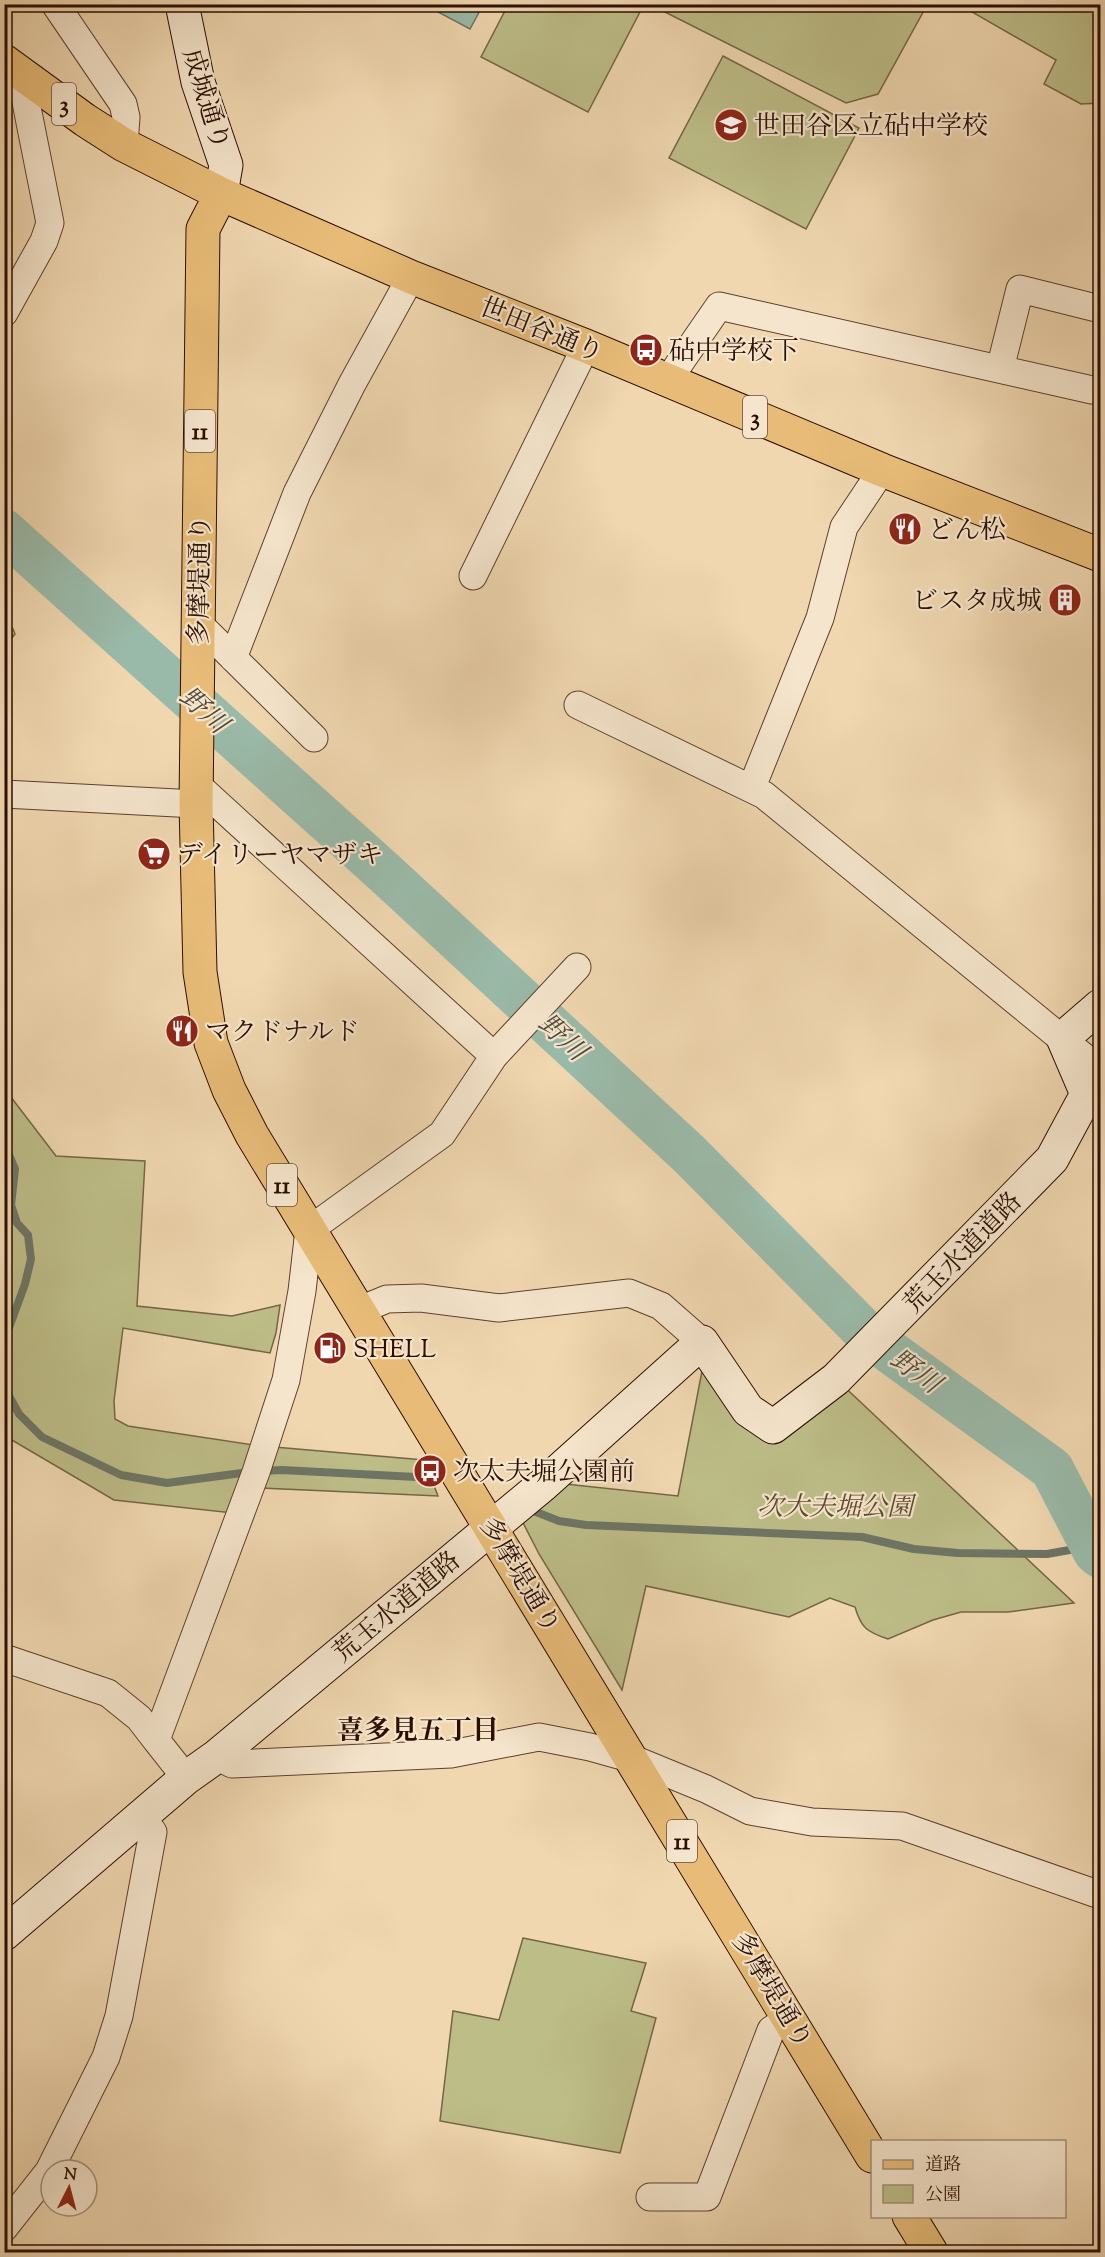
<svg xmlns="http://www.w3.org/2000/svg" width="1105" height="2257" viewBox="0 0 1105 2257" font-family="'Sorts Mill Goudy','Noto Serif JP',serif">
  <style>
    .green { fill: #bdbd88; stroke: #746644; stroke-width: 1.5 }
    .water { fill: #9abaa9; stroke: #6e7565; stroke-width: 1.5 }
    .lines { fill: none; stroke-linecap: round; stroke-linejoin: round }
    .stream { stroke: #6e7565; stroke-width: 8 }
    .river { stroke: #9abaa9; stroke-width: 44 }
    .street-casing { stroke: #5c402c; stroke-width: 29 }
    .secondary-casing { stroke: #2b0e00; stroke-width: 35 }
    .primary-casing { stroke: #2b0e00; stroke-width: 35 }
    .street { stroke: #f5e5cc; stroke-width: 27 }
    .secondary { stroke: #f5e5cc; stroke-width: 33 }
    .primary { stroke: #e8bc78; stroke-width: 33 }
    .labels { text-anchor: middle; stroke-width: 4.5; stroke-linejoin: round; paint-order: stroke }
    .shield { fill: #f5e5cc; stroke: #684e3d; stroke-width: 1.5 }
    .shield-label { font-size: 24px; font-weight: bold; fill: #2b0e00 }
    .street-label { font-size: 26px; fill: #2b0e00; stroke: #f5e5cc }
    .poi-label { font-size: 26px; fill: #2b0e00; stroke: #f5e5cc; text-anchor: start }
    .park-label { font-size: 26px; font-style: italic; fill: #5e4b30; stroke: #f5e5cc }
    .water-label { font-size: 27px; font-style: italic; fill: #524a3b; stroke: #f5e5cc }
    .neighbourhood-label { font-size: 27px; font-weight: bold; fill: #2b0e00; stroke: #f5e5cc }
  </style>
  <rect width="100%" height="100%" fill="#f0d7b0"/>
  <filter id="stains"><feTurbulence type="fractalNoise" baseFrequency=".00333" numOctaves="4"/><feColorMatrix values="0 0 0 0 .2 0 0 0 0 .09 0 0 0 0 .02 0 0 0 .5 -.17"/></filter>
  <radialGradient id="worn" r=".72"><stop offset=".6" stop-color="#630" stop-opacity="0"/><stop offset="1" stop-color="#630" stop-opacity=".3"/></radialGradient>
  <path class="green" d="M974,4L1100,5V103L1081,104L1044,84L1056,60L972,12Z
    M636,5L642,8L588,112L481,57L508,5Z
    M651,5H927L878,94L846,103Z
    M723,56L859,128L806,229L669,158Z
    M5,622L13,629L15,634L5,646Z
    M4,1088L56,1156L145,1161L137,1306L232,1316L280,1305L276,1333L270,1353L123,1328L114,1401L115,1419L128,1426L254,1445L233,1513L114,1500L5,1436Z
    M703,1366L769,1440L836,1379L1074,1603L1008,1612H961L933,1620L888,1639C867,1632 861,1628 855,1607L830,1598L789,1617L646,1586L622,1690L539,1554L519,1515L556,1483L678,1496Z
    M274,1447L424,1460L438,1496L261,1488Z
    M523,1938L646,1963L631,2011L656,2018L620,2153L440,2121L453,2011L499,2020Z"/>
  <path class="water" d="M425,5H483L470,29Z"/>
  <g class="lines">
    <path class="stream" d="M4,1143L15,1169L11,1205L17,1223L28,1235L31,1259L25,1284L6,1336
      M4,1377L5,1334
      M4,1387L19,1414L42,1437L121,1475L167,1483L249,1472
      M261,1471L282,1470L416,1477
      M536,1512L559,1521L586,1525L862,1537L914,1549L958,1553L1047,1554L1092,1546"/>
    <path class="river" d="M4,531L386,874L689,1154L871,1338L1052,1469L1095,1552L1100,1556"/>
    <g class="street-casing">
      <path id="street" d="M55,4L123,104L126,117L124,145
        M4,313L44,241L50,223L20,72
        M1000,369L1020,289L1100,309
        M668,380L719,306L1092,390
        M473,576L586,346
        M198,623L314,738
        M233,658L297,493L352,384L411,277
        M578,705L764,795L1100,1070
        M196,784L494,1056
        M752,787L820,618L844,527L882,470
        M4,794L196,804
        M360,1310L387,1299L421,1298L499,1308L629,1293L661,1306L702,1342
        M4,1658L108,1693L139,1718L156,1740
        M217,1756L232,1764L451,1754L539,1737L590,1747L633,1759L706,1789L750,1811L812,1822L902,1826L1100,1895
        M186,1778L156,1740L256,1472L286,1380L302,1291L309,1230L442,1134L494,1056L577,967
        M650,2197H707L771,2030L790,2018
        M4,2228L49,2171L106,2057L119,2016L153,1832L142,1817"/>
    </g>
    <g class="secondary-casing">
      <path id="secondary" d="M182,4L198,82L226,165L221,194
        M4,1934L186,1778L217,1756L544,1484L702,1342L748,1410L773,1427L836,1379L1052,1159L1087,1094L1063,1038L1100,1006"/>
    </g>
    <g class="primary-casing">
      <path id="primary" d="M4,61L85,120L124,145L221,194L411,277L586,346L882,470L1100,555
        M221,194L203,229L196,804L200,972L211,1043L229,1090L252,1135L872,2156
        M909,2216L931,2252"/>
    </g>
    <use href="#street" class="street"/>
    <use href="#secondary" class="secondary"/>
    <use href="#primary" class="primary"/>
  </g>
  <defs>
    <g id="school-disc" transform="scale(1.725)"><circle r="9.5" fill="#8f2418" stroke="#f5e5cc"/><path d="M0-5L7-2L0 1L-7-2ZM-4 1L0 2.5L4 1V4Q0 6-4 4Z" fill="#fff"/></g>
    <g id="bus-disc" transform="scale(1.725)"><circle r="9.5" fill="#8f2418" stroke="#f5e5cc"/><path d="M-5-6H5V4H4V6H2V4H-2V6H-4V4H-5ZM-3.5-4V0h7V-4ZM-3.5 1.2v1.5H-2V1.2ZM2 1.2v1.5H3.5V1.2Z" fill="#fff"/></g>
    <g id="restaurant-disc" transform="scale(1.725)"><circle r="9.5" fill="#8f2418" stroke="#f5e5cc"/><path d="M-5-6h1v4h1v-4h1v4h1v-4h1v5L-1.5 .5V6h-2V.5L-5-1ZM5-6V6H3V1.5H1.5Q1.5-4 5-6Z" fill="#fff"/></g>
    <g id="building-disc" transform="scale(1.725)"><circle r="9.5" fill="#8f2418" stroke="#f5e5cc"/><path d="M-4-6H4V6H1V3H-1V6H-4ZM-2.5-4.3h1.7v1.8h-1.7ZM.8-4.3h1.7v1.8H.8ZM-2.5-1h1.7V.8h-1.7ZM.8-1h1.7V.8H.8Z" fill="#fff"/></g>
    <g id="supermarket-disc" transform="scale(1.725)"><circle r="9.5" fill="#8f2418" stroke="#f5e5cc"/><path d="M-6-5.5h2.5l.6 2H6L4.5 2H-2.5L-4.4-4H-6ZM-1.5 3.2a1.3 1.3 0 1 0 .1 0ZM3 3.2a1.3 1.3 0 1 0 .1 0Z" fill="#fff"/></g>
    <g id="fuel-disc" transform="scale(1.725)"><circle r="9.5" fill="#8f2418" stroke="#f5e5cc"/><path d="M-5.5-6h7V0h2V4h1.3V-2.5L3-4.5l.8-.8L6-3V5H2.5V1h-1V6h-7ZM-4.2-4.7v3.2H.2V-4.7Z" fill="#fff"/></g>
  </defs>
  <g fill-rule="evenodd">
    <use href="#school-disc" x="731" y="125"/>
    <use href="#bus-disc" x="646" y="350"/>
    <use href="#restaurant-disc" x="905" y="529"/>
    <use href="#building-disc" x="1065" y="600"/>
    <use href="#supermarket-disc" x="154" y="854"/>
    <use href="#restaurant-disc" x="182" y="1031"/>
    <use href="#fuel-disc" x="330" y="1348"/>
    <use href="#bus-disc" x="430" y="1471"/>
  </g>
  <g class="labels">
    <g class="shield">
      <rect x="52" y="83" width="24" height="42" rx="4.5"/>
      <rect x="743" y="396" width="24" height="42" rx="4.5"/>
      <rect x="185" y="410" width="30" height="42" rx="4.5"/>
      <rect x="267" y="1164" width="30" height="42" rx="4.5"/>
      <rect x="667" y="1820" width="30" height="42" rx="4.5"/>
    </g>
    <g class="shield-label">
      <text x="64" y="112">3</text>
      <text x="755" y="425">3</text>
      <text x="200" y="439">11</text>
      <text x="282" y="1193">11</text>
      <text x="682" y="1849">11</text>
    </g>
    <g class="street-label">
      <text transform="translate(207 99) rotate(73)" y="9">成城通り</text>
      <text transform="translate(542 329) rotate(22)" y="9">世田谷通り</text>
      <text transform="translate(199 580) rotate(-89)" y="9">多摩堤通り</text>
      <text transform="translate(962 1252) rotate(-46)" y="9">荒玉水道道路</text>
      <text transform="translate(521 1575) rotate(59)" y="9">多摩堤通り</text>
      <text transform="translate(396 1606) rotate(-40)" y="9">荒玉水道道路</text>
      <text transform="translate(773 1990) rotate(59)" y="9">多摩堤通り</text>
    </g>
    <g class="poi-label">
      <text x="754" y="134">世田谷区立砧中学校</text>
      <text x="669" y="359">砧中学校下</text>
      <text x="928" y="538">どん松</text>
      <text x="1042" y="609" text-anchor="end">ビスタ成城</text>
      <text x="177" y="863">デイリーヤマザキ</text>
      <text x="205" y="1040">マクドナルド</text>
      <text x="353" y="1357">SHELL</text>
      <text x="453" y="1480">次太夫堀公園前</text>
    </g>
    <g class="park-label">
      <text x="835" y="1515">次大夫堀公園</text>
    </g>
    <g class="water-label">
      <text transform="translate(204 710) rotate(42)" y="9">野川</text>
      <text transform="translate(563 1037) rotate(43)" y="9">野川</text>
      <text transform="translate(916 1371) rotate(36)" y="9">野川</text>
    </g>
    <g class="neighbourhood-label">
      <text x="418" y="1739">喜多見五丁目</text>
    </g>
  </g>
  <rect width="1105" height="2257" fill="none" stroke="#f0d7b0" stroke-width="24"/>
  <rect x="6" y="6" width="1093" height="2245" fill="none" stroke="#2b0e00" stroke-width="3"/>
  <rect x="12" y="12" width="1081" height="2233" fill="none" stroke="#2b0e00" stroke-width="1.5"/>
  <rect x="871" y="2140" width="195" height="78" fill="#f5e5cc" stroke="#a48f7a" stroke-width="1.5"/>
  <rect x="883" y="2160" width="30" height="9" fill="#e8bc78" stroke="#a48f7a" stroke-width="1.5"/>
  <text x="925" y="2170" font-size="18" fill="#2b0e00">道路</text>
  <rect x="883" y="2185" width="30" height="18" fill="#bdbd88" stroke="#a48f7a" stroke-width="1.5"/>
  <text x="925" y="2200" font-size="18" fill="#2b0e00">公園</text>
  <g transform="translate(69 2188) rotate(6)"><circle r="28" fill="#f5e5cc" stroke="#a48f7a" stroke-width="1.5"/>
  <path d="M0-4.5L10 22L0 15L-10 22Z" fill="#8f2418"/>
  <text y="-9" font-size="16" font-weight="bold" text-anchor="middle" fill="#2b0e00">N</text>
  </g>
  <rect width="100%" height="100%" filter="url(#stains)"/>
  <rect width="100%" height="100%" fill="url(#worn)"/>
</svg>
